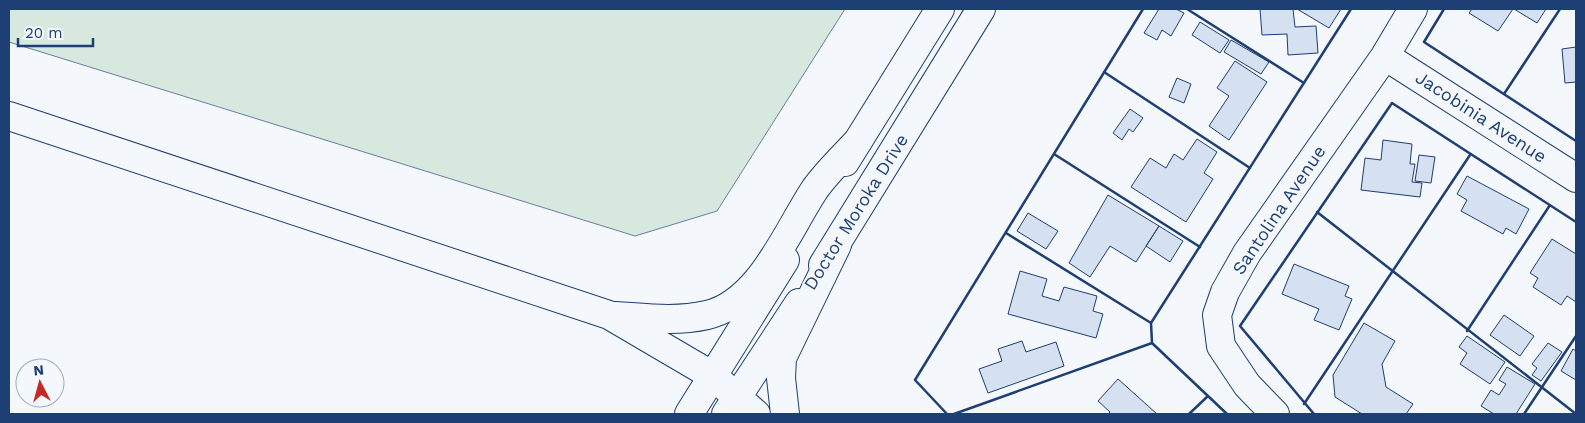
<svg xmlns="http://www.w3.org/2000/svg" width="1585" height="423" viewBox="0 0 1585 423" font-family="'Work Sans',sans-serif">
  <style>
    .green { fill: #d7e8df; stroke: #687fa3 }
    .building { fill: #d5e0f0; stroke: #1d3f73 }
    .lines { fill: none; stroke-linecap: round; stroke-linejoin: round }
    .minor-casing { stroke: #1d3f73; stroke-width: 30 }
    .major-casing { stroke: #1d3f73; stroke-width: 30 }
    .highway-casing { stroke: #1d3f73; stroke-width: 30 }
    .minor { stroke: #f4f7fb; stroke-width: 28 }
    .major { stroke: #f4f7fb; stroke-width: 28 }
    .highway { stroke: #f4f7fb; stroke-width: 28 }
    .wall { stroke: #1d3f73; stroke-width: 2.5 }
    .labels { text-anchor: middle; stroke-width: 4; stroke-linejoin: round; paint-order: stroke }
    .street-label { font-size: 18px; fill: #1d3f73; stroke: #f4f7fb }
  </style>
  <rect width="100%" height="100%" fill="#f4f7fb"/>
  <path class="green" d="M9,9H845L717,211L635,236L9,42Z"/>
  <path class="building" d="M1159,9H1176L1184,13L1171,36L1162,30L1157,40L1144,33Z
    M1260,9H1293L1295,27L1316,26L1318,53L1288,55L1287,34L1262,35Z
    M1297,9H1341L1329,28Z
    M1472,9H1513L1498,31L1469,13Z
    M1514,9H1546L1537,23Z
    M1200,22L1229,40L1220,53L1192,35Z
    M1231,40L1269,62L1261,74L1224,52Z
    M1576,47V82L1565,83L1562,49Z
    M1235,61L1267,82L1229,140L1209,126L1229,96L1217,88Z
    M1177,78L1191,84L1184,103L1169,97Z
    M1130,109L1143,118L1133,132L1129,129L1122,140L1113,133Z
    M1197,139L1217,152L1204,173L1213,179L1186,222L1131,187L1150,158L1166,168L1174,154L1183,160Z
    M1383,140L1412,144L1410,164H1415L1412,182L1422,183L1420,197L1361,190L1365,158L1381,160Z
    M1419,155L1435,157L1431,183L1415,181Z
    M1467,176L1529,209L1516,234L1506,228L1503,234L1461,211L1467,200L1457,194Z
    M1108,195L1159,226L1136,262L1110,246L1090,277L1069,263Z
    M1028,213L1058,231L1046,249L1017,231Z
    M1159,226L1183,241L1170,262L1146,246Z
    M1552,239L1576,254V302L1567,296L1561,305L1533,287L1538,278L1530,273Z
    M1294,264L1349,286L1345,296L1352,299L1339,330L1314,320L1319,309L1282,294Z
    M1020,271L1047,279L1042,296L1059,301L1064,287L1097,296L1093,311L1103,314L1096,338L1008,314Z
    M1504,315L1534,336L1520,356L1490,335Z
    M1364,323L1395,341L1382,364L1386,387L1413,404L1406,414H1362L1335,397L1333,375Z
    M1467,336L1505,362L1490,384L1460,364L1467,353L1459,347Z
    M1022,341L1026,352L1056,342L1064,366L988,393L979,369L1002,361L998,349Z
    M1548,343L1562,352L1541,381L1532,375L1537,368L1532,364Z
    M1573,349L1576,351V380L1561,371Z
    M1507,367L1535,384L1516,414H1494L1481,406L1491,390L1499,395L1506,384L1499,380Z
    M1118,379L1157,414H1108L1110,412L1098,401Z"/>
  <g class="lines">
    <g class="minor-casing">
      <path id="minor" d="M1385,56L1576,178
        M1275,414L1247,385L1221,346L1217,315L1225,292L1247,253L1385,56L1413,9"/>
    </g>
    <g class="major-casing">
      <path id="major" d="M845,162L940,9
        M823,265L981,9
        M689,414L785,260
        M726,414L799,303"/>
    </g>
    <g class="highway-casing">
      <path id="highway" d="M9,116L609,315L713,376L756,414
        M616,316C647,318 676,322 707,315C760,303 787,231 815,189C827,172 844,156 858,141
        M785,414L781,378L782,358L837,245"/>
    </g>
    <use href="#minor" class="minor"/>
    <use href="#major" class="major"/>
    <use href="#highway" class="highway"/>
    <path class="wall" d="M1187,9L1304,83
      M1444,9L1424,42L1576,141
      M1104,72L1250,168
      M1504,94L1560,9
      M1054,154L1200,247
      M1317,212L1576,414
      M1006,233L1151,323
      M1467,331L1550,205
      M1304,404L1470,155
      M947,414L915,380L1143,9
      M954,414L1152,343
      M1189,414L1208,396
      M1227,414L1152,343L1151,323L1351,9
      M1314,414L1240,326L1392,103L1576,222
      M1524,414L1576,336"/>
  </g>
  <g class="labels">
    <g class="street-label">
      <text transform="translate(1481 117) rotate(33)" y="6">Jacobinia Avenue</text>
      <text transform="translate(1279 210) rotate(-56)" y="6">Santolina Avenue</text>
      <text transform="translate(856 212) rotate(-58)" y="6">Doctor Moroka Drive</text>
    </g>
  </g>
  <rect width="1585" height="423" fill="none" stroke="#1d3f73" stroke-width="20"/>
  <g transform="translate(40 383) rotate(354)"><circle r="24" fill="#f4f7fb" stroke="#9eadc5"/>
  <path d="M0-4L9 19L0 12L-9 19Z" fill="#c62828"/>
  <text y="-8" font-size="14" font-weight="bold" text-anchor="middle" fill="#1d3f73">N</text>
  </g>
  <path d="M18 38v8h75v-8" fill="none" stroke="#1d3f73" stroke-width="2.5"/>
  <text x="25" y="38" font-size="15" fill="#1d3f73" stroke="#f4f7fb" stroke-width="4" paint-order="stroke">20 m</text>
</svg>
